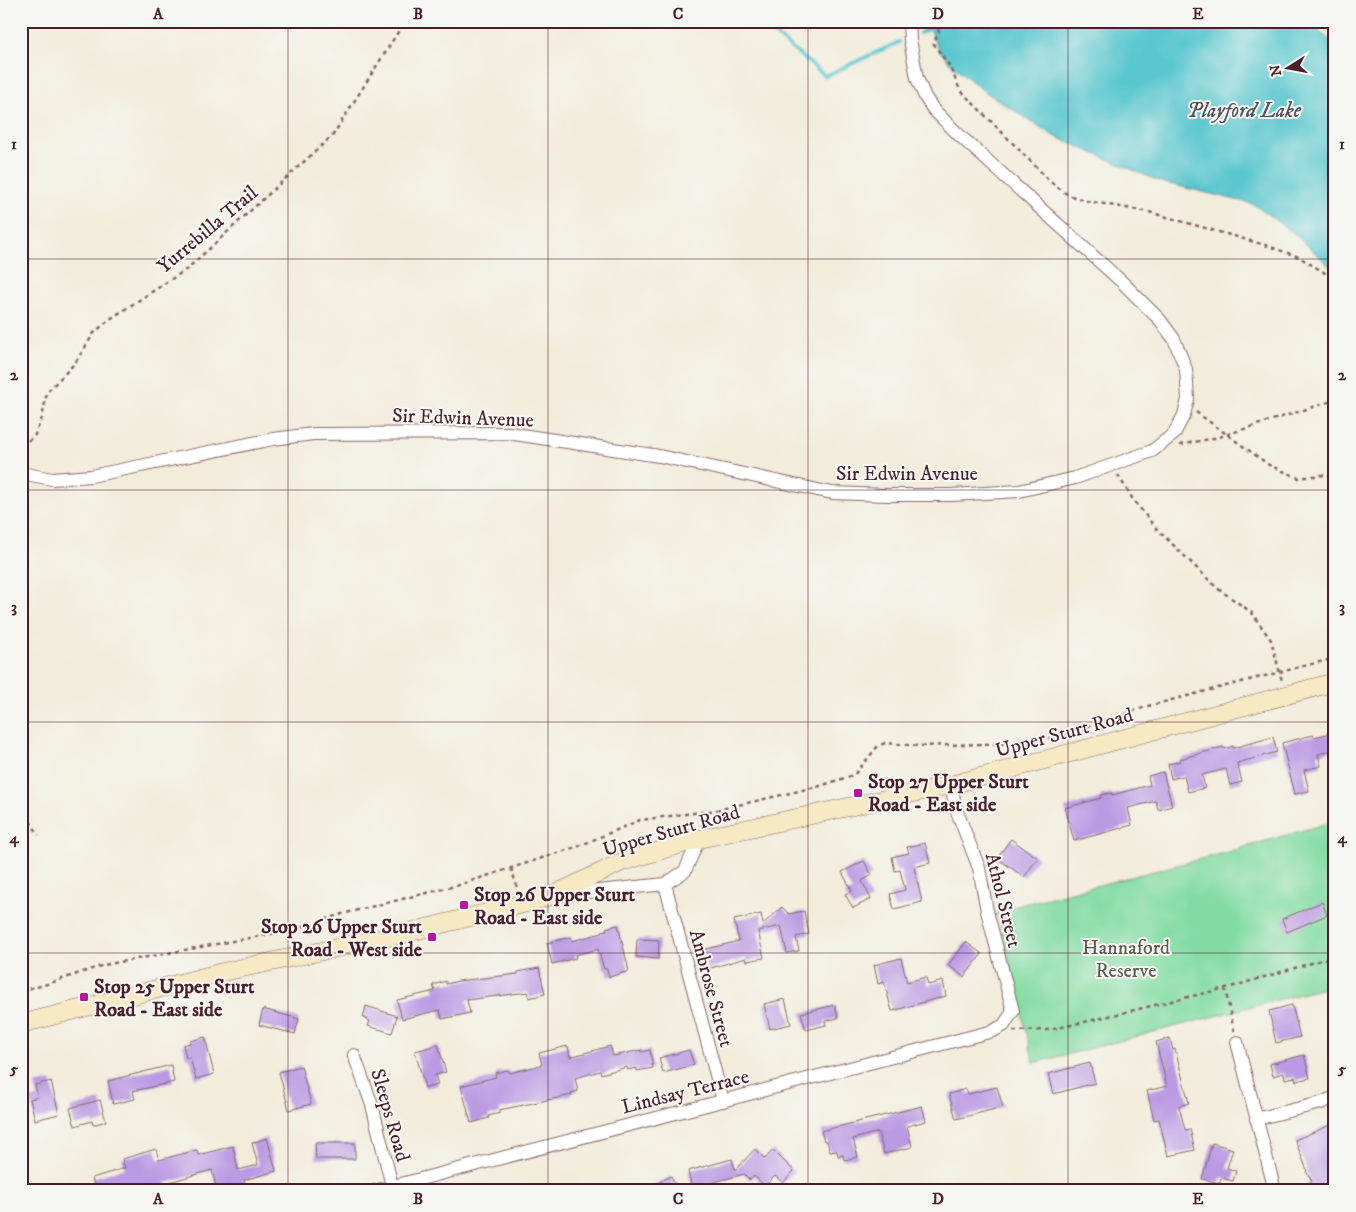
<svg xmlns="http://www.w3.org/2000/svg" width="1356" height="1212" viewBox="0 0 1356 1212" font-family="'IM FELL DW Pica',serif">
  <style>
    .green { fill: #82dca2; stroke: #667e66 }
    .water { fill: #5ac7cf; stroke: #52737d }
    .lines { fill: none; stroke-linecap: round; stroke-linejoin: round }
    .stream { stroke: #5ac7cf; stroke-width: 4 }
    .building { fill: #ba9ae3 }
    .street-casing { stroke: #856769; stroke-width: 14 }
    .secondary-casing { stroke: #856769; stroke-width: 19 }
    .path { stroke: #856769; stroke-width: 2.5; stroke-dasharray: 4 4; stroke-linecap: butt }
    .street { stroke: #fff; stroke-width: 12 }
    .secondary { stroke: #f6e9c3; stroke-width: 18 }
    .grid { fill: none; stroke: #4a1f2b; stroke-width: 1; stroke-opacity: 0.55 }
    .poi-dot { fill: #b5179e; stroke: #f6f6f2; stroke-width: 2 }
    .labels { text-anchor: middle; stroke-width: 4; stroke-linejoin: round; paint-order: stroke }
    .street-label { font-size: 20px; fill: #4a1f2b; stroke: #f6f6f2 }
    .poi-label { font-size: 20px; font-weight: bold; fill: #4a1f2b; stroke: #f6f6f2; text-anchor: start }
    .park-label { font-size: 20px; fill: #5b584f; stroke: #f6f6f2 }
    .water-label { font-size: 21px; font-style: italic; fill: #4f515c; stroke: #f6f6f2 }
    .neatline { fill: none; stroke: #4a1f2b; stroke-width: 2 }
    .grid-label { font-size: 16px; text-anchor: middle; font-weight: bold; fill: #4a1f2b }
  </style>
  <rect width="100%" height="100%" fill="#f6f6f2"/>
  <filter id="ink" filterUnits="userSpaceOnUse"><feTurbulence type="fractalNoise" baseFrequency=".02" numOctaves="2"/><feDisplacementMap in="SourceGraphic" scale="10" xChannelSelector="R" yChannelSelector="G"/><feConvolveMatrix kernelMatrix="1 2 1 2 8 2 1 2 1" color-interpolation-filters="sRGB"/></filter>
  <filter id="wash" filterUnits="userSpaceOnUse"><feTurbulence type="fractalNoise" baseFrequency=".0096" numOctaves="4" result="noise"/><feDisplacementMap in="SourceGraphic" scale="20" xChannelSelector="R" yChannelSelector="G"/><feGaussianBlur stdDeviation="1.12" result="paint"/><feColorMatrix in="noise" values="0 0 0 0 0 0 0 0 0 0 0 0 0 0 0 0 0 1.4 0 .05"/><feComposite in="paint" operator="in"/></filter>
  <g filter="url(#wash)">
    <rect width="100%" height="100%" fill="#f2ecdb"/>
    <path class="green" d="M1335,821V983L1324,988L1034,1063L997,911L1228,852Z"/>
    <path class="water" d="M940,21H1306L1335,44V271L1295,234L1253,204L1161,182L1054,136L984,91L953,66L938,49L930,28Z"/>
    <g class="lines">
      <path class="stream" d="M743,21L767,28L825,76L899,42
        M920,33L930,28H935"/>
    </g>
    <g id="blocks">
      <path class="building" d="M1335,732V750L1318,754L1321,766L1304,770L1309,791L1295,794L1282,743L1313,735L1314,737Z
        M1273,737L1277,752L1237,763L1242,782L1230,785L1226,769L1202,775L1205,788L1188,792L1184,776L1171,779L1168,764L1180,761V759L1223,747L1224,749L1233,746V748Z
        M1163,772L1172,806L1158,810L1156,801L1128,808L1132,825L1074,841L1065,808L1101,798V795L1112,793V795L1150,785L1148,776Z
        M1011,839L1038,858L1024,877L997,858Z
        M925,843L930,863L914,867L922,902L894,909L890,894L905,890L900,870L895,871L892,857L909,853L907,847Z
        M864,861L872,875L862,881L871,899L853,908L845,894L852,891L842,872Z
        M1322,902L1327,915L1287,932L1282,919Z
        M782,907L789,914L804,911L809,934L796,937L799,951L787,953L781,926L758,931L764,958L747,961L746,958L707,969L702,950L739,941L734,920L761,914L763,924Z
        M618,925L629,971L609,977L607,969H604L598,949L575,955L576,958L552,964L547,943L571,937L572,941L602,933V931L607,930L606,928Z
        M637,939L659,940L658,959L636,957Z
        M966,942L982,954L964,977L948,965Z
        M901,958L907,982L926,977L928,985L943,981L946,996L892,1011L884,982L878,984L874,965Z
        M539,968L545,994L529,998L528,992L467,1000L470,1013L442,1019L440,1010L402,1019L397,1000L435,991L433,985L446,981V984L458,981L518,974V972Z
        M785,999L791,1024L770,1029L764,1004Z
        M835,1005L838,1018L825,1021L826,1025L806,1030L801,1013Z
        M1292,1005L1300,1037L1276,1043L1269,1011Z
        M366,1006L397,1016L392,1033L368,1026L370,1021L363,1018Z
        M263,1009L299,1019L295,1034L259,1025Z
        M205,1037L214,1074L196,1079L190,1058H186L183,1045L190,1043V1041Z
        M1170,1038L1173,1050L1175,1049L1189,1103L1179,1106L1185,1130L1190,1129L1195,1150L1168,1156L1159,1119L1154,1120L1147,1091L1167,1086L1156,1042Z
        M438,1045L446,1072L435,1075L438,1085L425,1088L415,1051Z
        M568,1046L570,1057L610,1046L613,1056L641,1050V1052L650,1050L653,1068L637,1071V1068L628,1070L627,1067L601,1074L600,1071L575,1078L578,1091L571,1093L572,1095L499,1110L500,1113L488,1116L489,1118L471,1123L461,1086L496,1077L495,1073L508,1070L509,1073L542,1065L539,1053Z
        M689,1050L694,1065L663,1073L659,1058Z
        M1304,1055L1310,1078L1296,1081L1295,1077L1285,1079L1284,1073L1273,1076L1270,1064Z
        M1090,1063L1095,1083L1053,1094L1048,1074Z
        M171,1065L174,1082L133,1091L135,1099L113,1104L108,1081Z
        M301,1066L311,1104L289,1110L279,1072Z
        M51,1081L59,1114L35,1120L30,1099L38,1097L35,1085Z
        M997,1087L1003,1107L956,1119L949,1094L966,1089L968,1094Z
        M100,1100L106,1121L93,1125L92,1121L75,1126L70,1108Z
        M922,1106L926,1121L907,1126L912,1147L884,1154L878,1132L853,1139L858,1157L844,1160L843,1155L838,1156L837,1151L830,1152L827,1141H824L821,1131Z
        M1335,1123V1186L1327,1191H1312L1307,1184L1312,1181L1306,1171L1307,1170L1295,1140Z
        M267,1138L276,1171L244,1180L246,1185L221,1191H217L212,1170L166,1183L167,1186L150,1191H96L92,1178L125,1168L122,1159L156,1149L159,1160L197,1150L198,1155L233,1146L238,1170L258,1165L252,1143Z
        M315,1143H355V1159H316Z
        M1212,1143L1233,1149L1227,1168L1236,1171L1233,1181L1221,1178L1220,1183L1202,1179Z
        M755,1149L765,1159L773,1150L794,1171L783,1183L775,1176L765,1186L754,1176L750,1180L744,1174L692,1188L688,1171L732,1159L735,1170Z
        M671,1176L678,1191H642Z"/>
    </g>
  </g>
  <g filter="url(#ink)">
    <use href="#blocks" fill-opacity="0" stroke="#856769" stroke-width="1"/>
    <g class="lines">
      <g class="street-casing">
        <path id="street" d="M21,473L52,479L91,476L273,439L313,434L508,433L659,456L832,493L887,495H951L1019,491L1075,478L1152,451L1174,434L1184,415L1188,399L1186,369L1174,339L1160,320L1122,282L959,135L933,109L925,97L917,78L910,40L909,21
          M665,884L685,871L699,839
          M561,895L665,884L723,1101
          M1237,1042L1275,1191
          M354,1055L372,1105L392,1186
          M1256,1119L1321,1103L1335,1097
          M374,1191L993,1031L1004,1025L1013,1011L987,911L979,868L956,809L951,785"/>
      </g>
      <g class="secondary-casing">
        <path id="secondary" d="M21,1024L223,972L398,935L522,904L551,896L622,862L699,839L951,785L1335,682"/>
      </g>
      <path class="path" d="M937,21L939,33L933,43L949,65L960,90L1052,183L1068,195L1087,201L1149,212L1265,245L1299,257L1335,279
        M1334,21L1335,23
        M1196,412L1269,465L1299,478L1322,475L1335,477
        M21,445L34,437L42,418L47,392L75,363L94,333L110,319L187,269L333,135L405,21
        M1180,445L1219,437L1335,400
        M1118,475L1132,498L1154,526L1217,588L1251,612L1271,640L1282,681
        M21,825L31,823L39,835
        M511,868L518,890
        M1225,988L1234,1031
        M21,990L41,986L104,965L292,930L342,914L459,885L579,846L640,820L717,810L820,786L854,775L878,746L885,743L920,746L1017,743L1056,737L1148,706L1335,658
        M1013,1031L1049,1030L1093,1020L1234,986L1335,956"/>
      <use href="#street" class="street"/>
      <use href="#secondary" class="secondary"/>
    </g>
  </g>
  <path class="grid" d="M288,21V1191M548,21V1191M808,21V1191M1068,21V1191M21,259H1335M21,490H1335M21,722H1335M21,953H1335"/>
  <g class="poi-dot">
    <rect x="853" y="788" width="10" height="10" rx="2.5"/>
    <rect x="459" y="900" width="10" height="10" rx="2.5"/>
    <rect x="427" y="932" width="10" height="10" rx="2.5"/>
    <rect x="79" y="992" width="10" height="10" rx="2.5"/>
  </g>
  <g class="labels">
    <g class="street-label">
      <text transform="translate(207 229) rotate(-40)" y="7">Yurrebilla Trail</text>
      <text transform="translate(463 417) rotate(2)" y="7">Sir Edwin Avenue</text>
      <text x="907" y="480">Sir Edwin Avenue</text>
      <text transform="translate(1064 732) rotate(-15)" y="7">Upper Sturt Road</text>
      <text transform="translate(671 830) rotate(-16)" y="7">Upper Sturt Road</text>
      <text transform="translate(1004 900) rotate(76)" y="7">Athol Street</text>
      <text transform="translate(712 988) rotate(75)" y="7">Ambrose Street</text>
      <text transform="translate(685 1091) rotate(-14)" y="7">Lindsay Terrace</text>
      <text transform="translate(391 1115) rotate(74)" y="7">Sleeps Road</text>
    </g>
    <g class="poi-label">
      <text x="868" y="788">Stop 27 Upper Sturt<tspan x="868" dy="23">Road - East side</tspan></text>
      <text x="474" y="901">Stop 26 Upper Sturt<tspan x="474" dy="23">Road - East side</tspan></text>
      <text x="422" y="933" text-anchor="end">Stop 26 Upper Sturt<tspan x="422" dy="23">Road - West side</tspan></text>
      <text x="94" y="993">Stop 25 Upper Sturt<tspan x="94" dy="23">Road - East side</tspan></text>
    </g>
    <g class="park-label">
      <text x="1126" y="954">Hannaford<tspan x="1126" dy="23">Reserve</tspan></text>
    </g>
    <g class="water-label">
      <text x="1244" y="117">Playford Lake</text>
    </g>
  </g>
  <rect width="1356" height="1212" fill="none" stroke="#f6f6f2" stroke-width="55"/>
  <g transform="translate(1288 68) rotate(259)" stroke="#f6f6f2" stroke-width="4" paint-order="stroke">
  <path d="M0-4L9 19L0 12L-9 19Z" fill="#4a1f2b"/>
  <text y="-8" font-size="14" font-weight="bold" text-anchor="middle" fill="#4a1f2b">N</text>
  </g>
  <rect x="28" y="28" width="1300" height="1156" class="neatline"/>
  <g class="grid-label">
    <text x="158" y="19">A</text>
    <text x="418" y="19">B</text>
    <text x="678" y="19">C</text>
    <text x="938" y="19">D</text>
    <text x="1198" y="19">E</text>
    <text x="14" y="149">1</text>
    <text x="1342" y="149">1</text>
    <text x="14" y="380">2</text>
    <text x="1342" y="380">2</text>
    <text x="14" y="612">3</text>
    <text x="1342" y="612">3</text>
    <text x="14" y="843">4</text>
    <text x="1342" y="843">4</text>
    <text x="14" y="1074">5</text>
    <text x="1342" y="1074">5</text>
    <text x="158" y="1204">A</text>
    <text x="418" y="1204">B</text>
    <text x="678" y="1204">C</text>
    <text x="938" y="1204">D</text>
    <text x="1198" y="1204">E</text>
  </g>
</svg>
